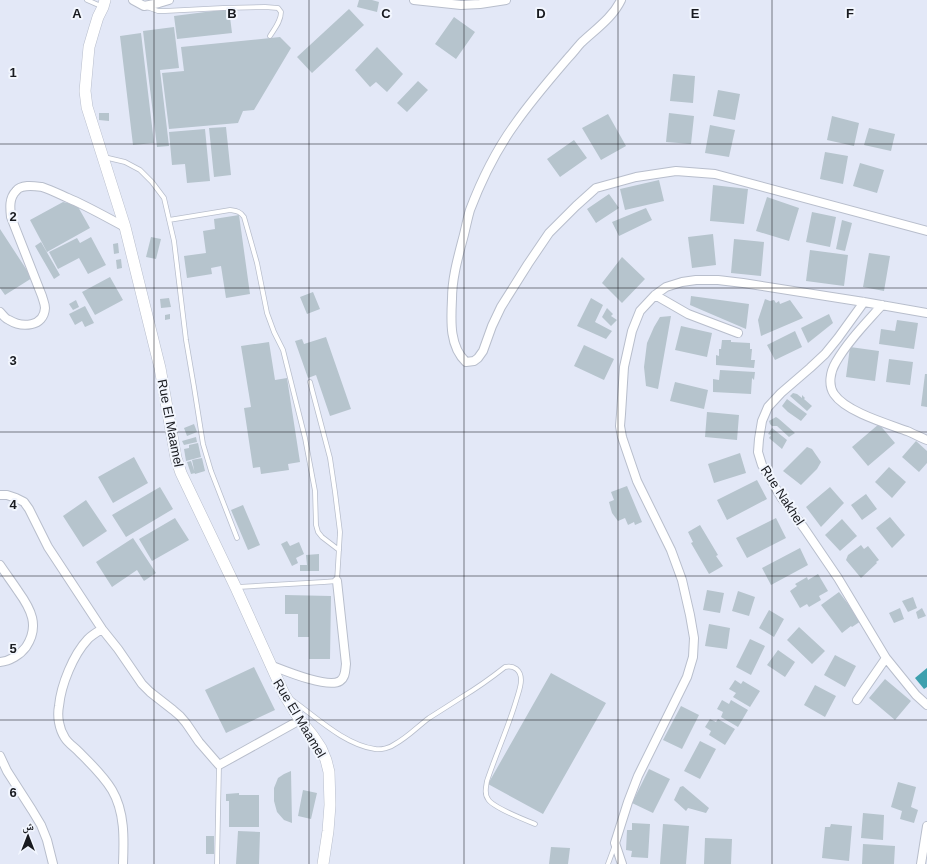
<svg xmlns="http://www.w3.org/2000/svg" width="927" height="864" viewBox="0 0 927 864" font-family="Arial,'Noto Naskh Arabic',sans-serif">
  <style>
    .water { fill: #3da0ae }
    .building { fill: #b6c4cd }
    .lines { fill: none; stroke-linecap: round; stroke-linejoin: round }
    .service-casing { stroke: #b8becc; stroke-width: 5.5 }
    .minor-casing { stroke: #b8becc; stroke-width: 10 }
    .tertiary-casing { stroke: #b8becc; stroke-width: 12 }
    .service { stroke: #fff; stroke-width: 4 }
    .minor { stroke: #fff; stroke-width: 8 }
    .tertiary { stroke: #fff; stroke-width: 11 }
    .grid { fill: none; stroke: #191b20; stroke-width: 1; stroke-opacity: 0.55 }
    .labels { text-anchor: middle; stroke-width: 4; stroke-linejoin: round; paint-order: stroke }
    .street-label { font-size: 13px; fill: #191b20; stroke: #f2f6fe }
    .grid-label { font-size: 13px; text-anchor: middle; font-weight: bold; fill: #191b20; stroke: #f2f6fe; stroke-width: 4; stroke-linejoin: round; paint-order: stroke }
  </style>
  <rect width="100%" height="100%" fill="#e3e8f7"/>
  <path class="water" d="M927,668V687L924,689L915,678Z"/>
  <path class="building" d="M359,0H372L379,2L377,12L357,7Z
    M229,9L232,33L177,39L174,16Z
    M349,9L364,25L312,73L297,57Z
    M454,17L475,32L456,59L435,44Z
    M174,27L179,68L160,70L169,146L157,147L143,31Z
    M141,33L154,143L133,145L120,36Z
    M280,37L291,48L254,110L243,111L238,123L169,129L162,73L184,71L181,47Z
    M377,47L403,74L387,92L376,82L370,87L355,70Z
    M673,74L695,76L693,103L670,101Z
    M418,81L428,90L407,112L397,103Z
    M718,90L740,94L735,120L713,116Z
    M99,113H109V121L99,120Z
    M669,113L694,116L691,144L666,142Z
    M608,114L626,146L601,160L582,128Z
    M832,116L859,123L854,146L827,140Z
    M710,125L735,130L729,157L705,153Z
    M226,127L231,175L214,177L209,128Z
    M869,128L895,134L891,151L864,145Z
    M205,129L210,181L187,183L185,164L172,165L169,132Z
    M574,140L587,158L560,177L547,159Z
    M825,152L848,156L843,184L820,179Z
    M860,163L884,170L877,193L853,186Z
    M659,180L664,201L625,210L620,189Z
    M713,185L748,189L744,224L710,221Z
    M609,194L619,208L596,223L587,209Z
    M767,197L799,208L789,241L756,231Z
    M63,202L77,205L90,228L47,252L30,220Z
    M646,208L652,220L619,236L612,222Z
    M812,212L836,217L830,247L806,242Z
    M239,215L250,294L226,298L221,266L211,268L212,274L187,278L184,256L206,253L203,231L215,229L214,219Z
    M842,220L852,223L845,251L836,249Z
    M0,229L32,278L5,295L0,288Z
    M713,234L716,265L692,268L688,237Z
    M91,237L106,265L88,274L79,258L58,269L49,252L77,238L80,243Z
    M151,237L161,239L156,259L146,257Z
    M734,239L764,242L761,276L731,273Z
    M41,242L60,275L54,279L35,246Z
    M118,243L119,253L114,254L113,244Z
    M810,250L848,255L844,286L806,281Z
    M869,253L890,256L884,291L863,287Z
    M622,257L645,279L622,303L602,283Z
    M121,259L122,268L117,269L116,260Z
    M110,277L123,300L95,315L82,292Z
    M313,292L320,309L307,314L300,297Z
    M691,296L749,304L746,329L690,305Z
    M169,298L171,307L161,308L160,299Z
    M591,298L603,305L595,322L612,331L606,339L577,326Z
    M765,299L770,301L774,300L776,303L779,301L780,304L790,300L803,318L761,336L758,320Z
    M76,300L79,307L73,310L69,304Z
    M85,306L94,323L85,327L82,321L75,325L69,314Z
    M607,308L613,314L611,316L617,320L611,326L602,317Z
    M170,314V319L165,320V315Z
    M829,314L833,323L808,343L801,328Z
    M671,316L658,389L646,386L644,367L647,343L654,327L660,317Z
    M897,320L918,323L914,349L879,344L881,329L895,331Z
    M681,326L712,333L707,357L675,350Z
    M795,331L802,347L775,360L767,345Z
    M326,337L351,409L330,416L316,375L308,378L295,341L302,339L304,344Z
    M722,340H731V342L750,343V349H752L751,360H755L754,368L716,365V355L719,356V349H721Z
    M269,342L275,380L287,378L300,462L288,464L289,470L261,474L260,467L253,468L244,408L251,407L241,346Z
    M584,345L614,359L604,380L574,366Z
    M850,347L879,351L875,381L846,377Z
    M889,359L913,362L910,385L886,382Z
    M720,370L755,372L754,380L752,378L751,394L713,392V379L719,380Z
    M925,374H927V407L921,406Z
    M675,382L708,390L704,409L670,401Z
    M793,393L797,394L802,398V395L805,398L804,399L812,406L807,411L790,396Z
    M787,399L807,414L801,421L788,412L782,406Z
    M707,412L739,415L737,440L705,437Z
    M776,417L779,419L795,433L789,437L777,426H772L770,424L769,421Z
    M194,424L197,432L187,436L184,428Z
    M879,424L895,443L868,466L852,447Z
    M772,428L787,440L782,449L769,438L771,435L768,434Z
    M196,437L197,442L184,445L182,441Z
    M916,441L927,451V463L919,472L902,457Z
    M198,443L201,457L186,461L184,449L189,448V445Z
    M807,447L812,449L821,462L817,469L801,485L783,471Z
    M740,453L746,473L714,483L708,464Z
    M134,457L148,483L113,503L98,477Z
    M202,458L205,471L195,474L192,460Z
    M191,461L195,473L191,474L187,462Z
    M889,467L906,482L892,498L875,482Z
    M757,480L767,499L727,520L717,500Z
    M627,486L642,522L635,525L634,522L628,525L625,518L618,521L612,513L609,502L614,500L611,492Z
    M160,487L173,509L126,537L112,515Z
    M830,487L844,503L821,527L806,507Z
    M866,494L877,509L862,520L851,505Z
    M86,500L107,531L83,547L63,516Z
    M243,505L260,545L248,550L231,510Z
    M890,517L905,535L892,548L876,528Z
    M175,518L189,540L152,561L139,539Z
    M776,518L786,538L747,558L736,538Z
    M842,519L857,536L840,551L825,535Z
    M700,525L718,555L716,556L723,566L709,574L691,543L693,542L688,532Z
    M133,538L156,573L144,581L137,570L112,587L96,562Z
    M287,541L290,546L299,542L304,554L296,558L298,563L292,566L281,544Z
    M861,545L864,549L868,546L879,560L876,562L877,563L861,578L846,560L848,555Z
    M800,548L808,565L771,585L762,568Z
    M319,554V571H300V565H307L306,555Z
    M818,574L828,591L819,596L821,600L809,607L807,604L800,608L790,591L797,586L795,584L807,577L808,580Z
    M707,590L724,593L720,613L703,610Z
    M738,591L755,597L749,616L732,611Z
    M839,592L861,621L852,627L851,626L842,633L821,605Z
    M285,595L331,596L330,659H309V637H298V614H285Z
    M913,597L917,608L908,612L902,601Z
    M900,608L904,619L894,623L889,613Z
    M922,608L926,616L918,619L916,612Z
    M769,610L784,619L774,637L759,628Z
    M709,624L730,628L727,649L705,646Z
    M799,627L825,651L812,664L787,640Z
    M750,639L765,646L751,675L736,667Z
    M778,650L795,662L785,677L767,665Z
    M835,655L856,666L845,687L824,675Z
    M254,667L275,710L226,733L205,690Z
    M551,673L606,703L543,814L488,784Z
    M885,679L911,701L895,720L869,698Z
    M735,680L741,684L743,681L760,691L750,707L733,697L736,693L729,689Z
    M815,685L836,696L825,717L804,705Z
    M722,700L729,704L731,700L748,710L738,727L721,717L723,712L717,709Z
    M681,706L699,715L682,749L663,740Z
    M710,719L716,722L718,719L735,729L725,745L709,735L711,731L705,727Z
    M700,741L716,749L700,779L684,771Z
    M649,769L670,779L653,813L632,803Z
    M291,771L292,823L284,820L277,812L274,801V788L278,778L284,774Z
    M898,782L916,787L911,807L918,810L914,823L900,819L902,811L891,807Z
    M683,786L709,808L706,813L688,808L686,811L674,800L680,787Z
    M303,790L317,793L311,819L298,816Z
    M239,793V795H259V827H229V801H226V794Z
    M863,813L884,815L883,840L861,838Z
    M632,823L650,824L648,858L631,857L632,851L626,850L627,830H632Z
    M663,824L689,826L686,864H660Z
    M831,824L852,826L849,861L822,858L825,827H830Z
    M238,831L260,832L259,864H236Z
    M206,836H214V854H206Z
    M705,838L732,839L731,864H704Z
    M863,844L895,846L894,864H862Z
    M551,847L570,848L568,864H549Z"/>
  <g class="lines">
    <g class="service-casing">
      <path id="service" d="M87,0L103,7
        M147,7L158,11H165L223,8L265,7L278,8L281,12C281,21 275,28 270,36
        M104,157L125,162L140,170L152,182L164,198L174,241L186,340L194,387L203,444L211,471L237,538
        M169,220L230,210C236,211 240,211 244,217L257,263L267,313L274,332L283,350L305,438L315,491L316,525L318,532L322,537L339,550
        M238,587L324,582L337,581L340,532L335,492L330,458L310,382
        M292,700C316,717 345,745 375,749C381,750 390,748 395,744C408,737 417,727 429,718C440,711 451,704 462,697C477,688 491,678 505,667C514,665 521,670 521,680C521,687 518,694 516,701C508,728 496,754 487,781C486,787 484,794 488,799C492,807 525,820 535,824
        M217,864L219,765
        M608,864L615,845"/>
    </g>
    <g class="minor-casing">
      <path id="minor" d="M133,0L144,6L159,3L169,0
        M414,0L461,5L480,4L506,0
        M621,0C613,17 596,29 582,42C577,47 573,53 568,58C550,79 531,101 515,124C497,149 481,181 470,210C467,220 465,232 462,242C457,261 452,280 452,299C451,320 449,346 466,362L474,361L478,358L483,351L492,326L501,307L528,264L549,233L576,206L596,188L636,177L676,171L715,174L927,231
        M655,295L688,314L738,333
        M864,302L838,338L825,354L810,368L781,393L768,407L762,421L759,439L758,452L762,465L781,497L804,528L838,578L886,658L916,695L927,705
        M882,305C866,323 848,341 836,362C830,372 828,385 834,394C846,412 888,424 907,431C914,434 920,437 927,440
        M0,312C3,315 5,319 9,320C22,328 44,327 45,308C45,304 43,300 42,296L11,217C10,208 9,198 16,191C21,184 34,186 42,187C51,190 59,194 68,198C87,206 106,217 125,227
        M0,495H7L16,498L24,502L29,509L48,547L102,629L118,649L142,684L150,692L173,710L180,716L186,723L199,742L219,765L300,720
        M0,565C6,574 12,582 18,591C31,609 40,626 26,647C20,655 10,661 0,662
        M102,629C97,632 92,635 88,639C73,655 61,685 59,706C57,716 59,729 65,738C68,743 74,747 78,751C90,763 103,775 112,790C125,812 124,839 123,864
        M270,665C283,670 328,689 340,681C346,677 345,670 346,664L337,581
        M857,700L886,658
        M0,756L7,771L32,810L41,825L47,840L53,864
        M622,864L615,843L628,802L638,776L687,677L693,657L694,638L690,615L682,580L671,550L637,481L622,437L620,426L621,414L624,367L632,331L640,311L655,295L666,287L682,282L696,280H718L743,283L864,302L927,313
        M921,864L927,826"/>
    </g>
    <g class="tertiary-casing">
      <path id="tertiary" d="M105,0L103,7L98,17L94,30L89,47L85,91L87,107L125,227L160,368L176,458L181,473L236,588L284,694L300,720L313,736L321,748L326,760L329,772L330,805L328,831L323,864"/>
    </g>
    <use href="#service" class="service"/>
    <use href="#minor" class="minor"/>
    <use href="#tertiary" class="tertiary"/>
  </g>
  <path class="grid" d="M154,0V864M309,0V864M464,0V864M618,0V864M772,0V864M0,144H927M0,288H927M0,432H927M0,576H927M0,720H927"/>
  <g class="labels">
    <g class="street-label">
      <text transform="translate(171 423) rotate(79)" y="5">Rue El Maamel</text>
      <text transform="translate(783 495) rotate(57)" y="5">Rue Nakhel</text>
      <text transform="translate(300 718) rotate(59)" y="5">Rue El Maamel</text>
    </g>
  </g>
  <g class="grid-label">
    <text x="77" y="18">A</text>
    <text x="232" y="18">B</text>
    <text x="386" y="18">C</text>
    <text x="541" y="18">D</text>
    <text x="695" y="18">E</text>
    <text x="850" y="18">F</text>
    <text x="13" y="77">1</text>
    <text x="13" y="221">2</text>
    <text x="13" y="365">3</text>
    <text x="13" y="509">4</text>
    <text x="13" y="653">5</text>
    <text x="13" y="797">6</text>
  </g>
  <g transform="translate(28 836)" stroke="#f2f6fe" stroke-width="3" paint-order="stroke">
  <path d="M0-3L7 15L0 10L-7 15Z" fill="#191b20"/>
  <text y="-6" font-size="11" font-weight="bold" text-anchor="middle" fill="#191b20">ش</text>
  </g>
</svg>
